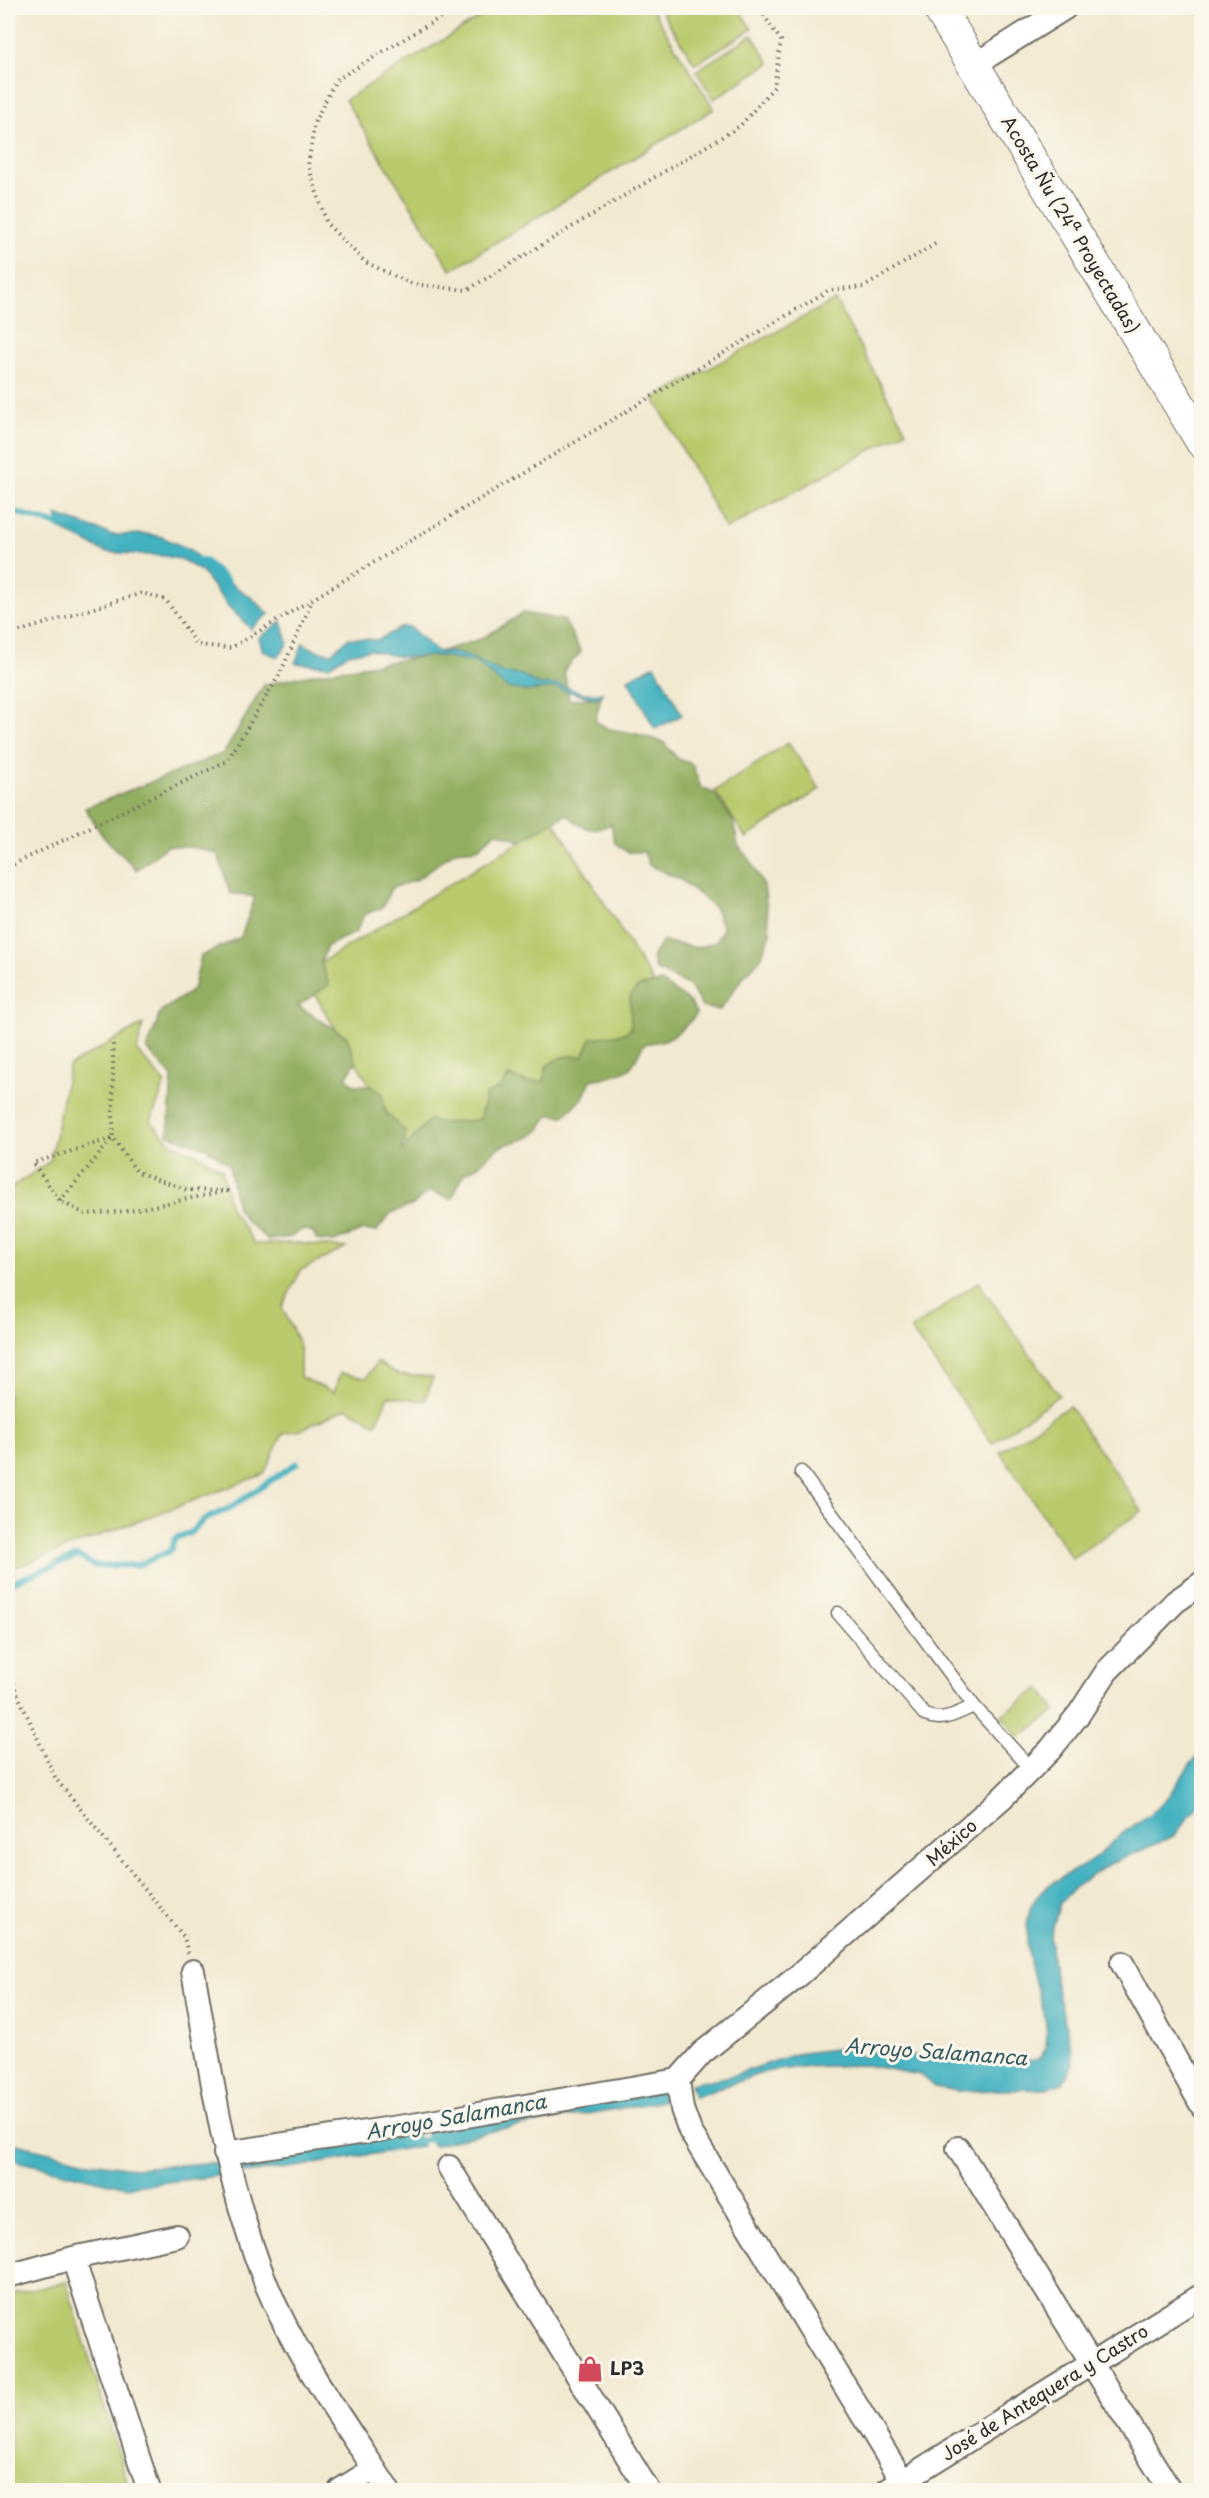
<svg xmlns="http://www.w3.org/2000/svg" width="1209" height="2498" viewBox="0 0 1209 2498" font-family="'Playpen Sans',sans-serif">
  <style>
    .green { fill: #b9ca6d; stroke: #727a4c; stroke-width: 1.5 }
    .forest { fill: #92ae60; stroke: #5e6c46; stroke-width: 1.5 }
    .water { fill: #43b1c0; stroke: #376e76; stroke-width: 1.5 }
    .lines { fill: none; stroke-linecap: round; stroke-linejoin: round }
    .stream { stroke: #43b1c0; stroke-width: 6 }
    .lane-casing { stroke: #716e65; stroke-width: 15 }
    .street-casing { stroke: #716e65; stroke-width: 26 }
    .secondary-casing { stroke: #716e65; stroke-width: 34 }
    .path { stroke: #716e65; stroke-width: 4; stroke-dasharray: 1.5 4.5; stroke-linecap: butt }
    .lane { stroke: #fff; stroke-width: 12 }
    .street { stroke: #fff; stroke-width: 22 }
    .secondary { stroke: #fff; stroke-width: 32 }
    .labels { text-anchor: middle; stroke-width: 6; stroke-linejoin: round; paint-order: stroke }
    .street-label { font-size: 18px; fill: #2b2b2b; stroke: #fbf7ec }
    .poi-label { font-size: 18px; font-weight: bold; fill: #2b2b2b; stroke: #fbf7ec; text-anchor: start }
    .water-label { font-size: 20px; font-style: italic; fill: #335a5f; stroke: #fbf7ec }
  </style>
  <rect width="100%" height="100%" fill="#fbf7ec"/>
  <filter id="ink" filterUnits="userSpaceOnUse"><feTurbulence type="fractalNoise" baseFrequency=".0167" numOctaves="2"/><feDisplacementMap in="SourceGraphic" scale="12" xChannelSelector="R" yChannelSelector="G"/><feConvolveMatrix kernelMatrix="1 2 1 2 8 2 1 2 1" color-interpolation-filters="sRGB"/></filter>
  <filter id="wash" filterUnits="userSpaceOnUse"><feTurbulence type="fractalNoise" baseFrequency=".008" numOctaves="4" result="noise"/><feDisplacementMap in="SourceGraphic" scale="24" xChannelSelector="R" yChannelSelector="G"/><feGaussianBlur stdDeviation="1.35" result="paint"/><feColorMatrix in="noise" values="0 0 0 0 0 0 0 0 0 0 0 0 0 0 0 0 0 1.4 0 .05"/><feComposite in="paint" operator="in"/></filter>
  <g filter="url(#wash)">
    <rect width="100%" height="100%" fill="#f2e9d1"/>
    <path class="green" d="M495,8H651L714,109L451,270L345,100Z
      M659,8H738L752,29L695,64Z
      M752,35L770,63L714,99L696,71Z
      M835,300L906,431L726,529L654,398Z
      M788,743L820,789L746,838L715,791Z
      M554,821L668,1007L415,1159L302,974Z
      M143,1024L137,1051L165,1083L151,1121L170,1143L195,1153L222,1169L230,1208L255,1244L297,1243L346,1248L301,1270L282,1307L300,1346V1377L334,1392L340,1373L366,1378L377,1362L399,1375L433,1377L425,1401L388,1396L376,1424L347,1408L300,1430L283,1433L264,1474L8,1570V1190L50,1161L69,1066Z
      M978,1282L1059,1395L992,1443L911,1330Z
      M1069,1406L1142,1511L1072,1558L1000,1452Z
      M1040,1688L1056,1711L1018,1738L1002,1715Z
      M66,2282L130,2490H8V2295Z"/>
    <path class="forest" d="M523,613L564,620L581,652L564,670L569,700L601,697L595,721L609,729L637,734L663,742L678,759L692,764L701,788L714,793L733,821L738,846L749,858L764,886L770,934L761,958L743,977L720,1010L702,1007L690,986L655,969L652,957L663,941L697,948L716,942L723,928L714,907L681,880L649,865L644,852H627L615,843L611,824C590,833 583,830 567,814L521,841L496,832L477,849L455,851L416,880L391,888L383,907L364,915L356,932L327,946L321,962L329,985L298,1006L347,1037L356,1062L346,1077L354,1085H369L382,1093L385,1111L406,1133L402,1151L429,1120C444,1126 462,1120 479,1120L486,1094L500,1088L509,1076L526,1082L544,1081L546,1067C559,1056 567,1054 583,1057L591,1038L622,1034L631,1029L630,997L638,987L661,982L689,1001L697,1014C677,1034 673,1041 644,1044L630,1069L607,1077L591,1080L583,1098L564,1116L549,1115C545,1120 542,1127 538,1131C527,1142 510,1141 498,1148C485,1157 479,1169 464,1173L452,1199L429,1191L413,1205L391,1213L376,1232L363,1230L334,1242L317,1240L313,1232L303,1229L291,1237L268,1240L246,1221L237,1208L229,1165L207,1148L168,1135L172,1077L147,1049L161,1011L193,990L201,956L241,937L255,897L230,893L218,854L196,848L167,846L137,870L102,835L85,808L224,753L264,685L307,675L426,656L481,639Z"/>
    <path class="water" d="M56,515L113,535L147,534L162,537L190,550L212,570L252,598L269,614L251,629L228,606L202,572L183,560L165,556L105,552L60,529Z
      M282,621L288,643L278,657L263,651L259,638Z
      M402,627H410L436,651L464,654L503,673L522,675L538,685L548,684L563,686L583,693H603L601,697H589L556,688L526,691L507,688L476,662L441,656L400,657L370,650L348,654L329,666L295,663L303,643L315,650L331,653L349,638L378,640Z
      M655,665L682,715L655,729L628,679Z
      M1201,1752V1802L1174,1836L1108,1865L1074,1888L1060,1903L1050,1937L1054,1976L1072,2051L1073,2064L1063,2083L1046,2089L957,2091L934,2087L920,2075L865,2065L801,2067L765,2072L695,2097L690,2084L735,2075L795,2054L849,2047L861,2057L877,2050L901,2056L1012,2058C1021,2059 1032,2063 1039,2058C1057,2043 1039,1997 1034,1979C1028,1957 1023,1928 1031,1907C1042,1881 1075,1873 1095,1858C1105,1850 1113,1840 1123,1833C1137,1822 1155,1814 1166,1799C1178,1783 1187,1766 1201,1752Z
      M662,2090L663,2101L501,2129L433,2146L425,2131Z
      M416,2133L422,2146L296,2167L235,2174L230,2161Z
      M8,2142L91,2162L133,2168L222,2162L225,2175L126,2187L8,2159Z"/>
    <g class="lines">
      <path class="stream" d="M8,510L65,527
        M194,559L205,561L227,581
        M8,1584L77,1556L96,1566L138,1565L170,1551L175,1538L190,1533L205,1519L230,1508L297,1463
        M413,2142L436,2138"/>
    </g>
  </g>
  <g filter="url(#ink)">
    <g class="lines">
      <g class="lane-casing">
        <path id="lane" d="M801,1472L974,1706L1031,1769
          M838,1613L925,1715C943,1723 957,1713 974,1706"/>
      </g>
      <g class="street-casing">
        <path id="street" d="M974,65L1065,8
          M1122,1963L1202,2106
          M193,1971C212,2077 226,2186 267,2286C297,2359 346,2424 388,2490
          M678,2080L702,2053L798,1976L1002,1798L1050,1750L1079,1714L1107,1671L1175,1602L1202,1583
          M678,2080L682,2109L690,2131L908,2490
          M958,2148L1170,2490
          M225,2153L419,2124L678,2080
          M449,2167L648,2490
          M73,2258L149,2490
          M8,2276L73,2258L177,2236
          M340,2490L374,2469
          M888,2490L1202,2295"/>
      </g>
      <g class="secondary-casing">
        <path id="secondary" d="M939,8L1202,442"/>
      </g>
      <path class="path" d="M456,8L336,80L315,121L308,165L327,224L365,262L412,284L467,290L740,126L774,87L781,41L759,8
        M8,635L142,593L166,600L197,645L231,648L829,290L864,287L937,243
        M8,867L227,761L281,672L312,601
        M60,1201L113,1138L33,1163L60,1201L85,1214L128,1211L227,1191L188,1190L137,1172L113,1138V1041
        M8,1629L10,1671L16,1691L56,1779L184,1937L188,1953"/>
      <use href="#lane" class="lane"/>
      <use href="#street" class="street"/>
      <use href="#secondary" class="secondary"/>
    </g>
  </g>
  <defs>
    <g id="shop-bare" transform="scale(2.07)"><path d="M-5-2.5h2.3a2.7 3.5 0 0 1 5.4 0H5L5.5 6h-11ZM-1.5-2.5h3a1.5 2.3 0 0 0-3 0Z" fill="#d1495b" stroke="#fbf7ec" stroke-width="2.5" paint-order="stroke"/></g>
  </defs>
  <g fill-rule="evenodd">
    <use href="#shop-bare" x="590" y="2369"/>
  </g>
  <g class="labels">
    <g class="street-label">
      <text transform="translate(1070 225) rotate(59)" y="6">Acosta Ñu (24ª Proyectadas)</text>
      <text transform="translate(952 1843) rotate(-41)" y="6">México</text>
      <text transform="translate(1045 2393) rotate(-32)" y="6">José de Antequera y Castro</text>
    </g>
    <g class="poi-label">
      <text x="610" y="2375">LP3</text>
    </g>
    <g class="water-label">
      <text transform="translate(936 2052) rotate(4)" y="7">Arroyo Salamanca</text>
      <text transform="translate(456 2117) rotate(-10)" y="7">Arroyo Salamanca</text>
    </g>
  </g>
  <rect width="1209" height="2498" fill="none" stroke="#fbf7ec" stroke-width="30"/>
</svg>
